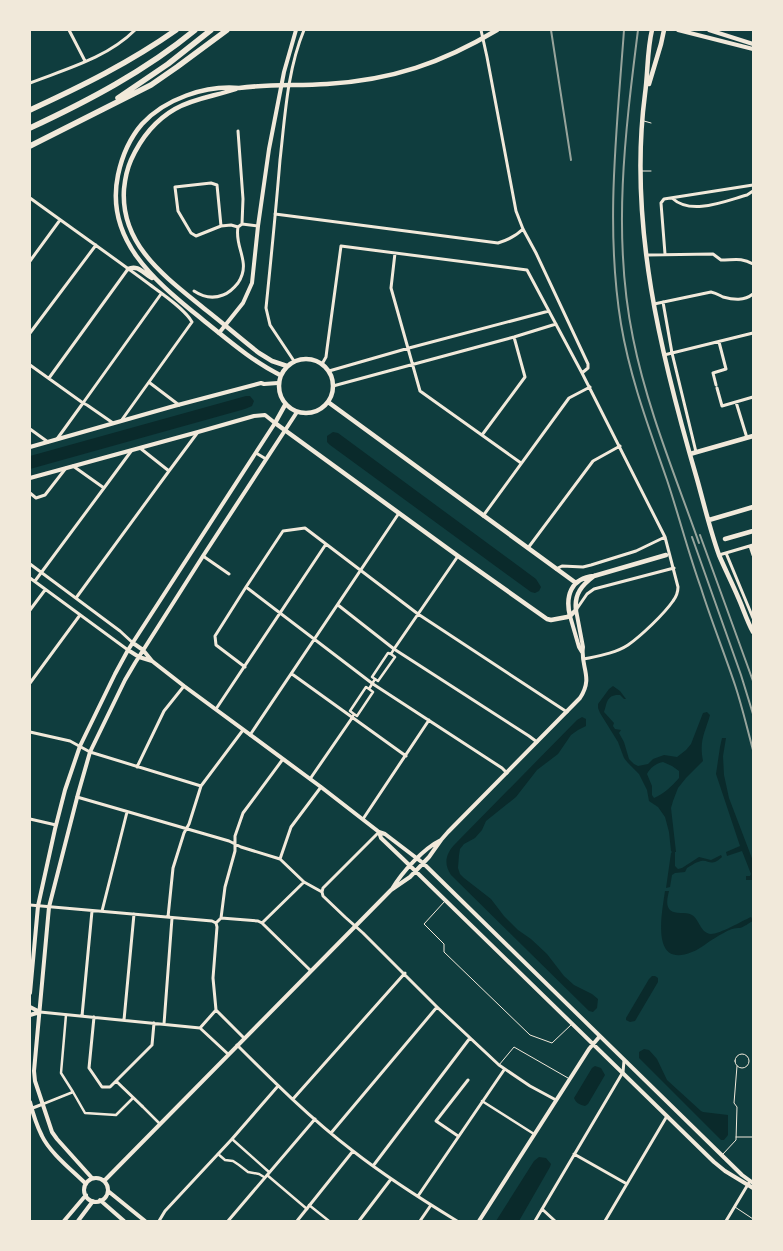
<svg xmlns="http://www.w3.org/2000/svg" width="783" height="1251" viewBox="0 0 783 1251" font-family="'Work Sans',sans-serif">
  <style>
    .water { fill: #0a2a2b; fill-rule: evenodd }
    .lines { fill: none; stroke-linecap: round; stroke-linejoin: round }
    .service { stroke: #f1e9da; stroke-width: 1 }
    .pedestrian { stroke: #f1e9da; stroke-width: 2.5 }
    .minor { stroke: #f1e9da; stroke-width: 3 }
    .tertiary { stroke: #f1e9da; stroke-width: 4 }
    .secondary { stroke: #f1e9da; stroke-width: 4.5 }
    .motorway { stroke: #f1e9da; stroke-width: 5.5 }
    .rail { stroke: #97a49c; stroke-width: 2 }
  </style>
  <rect width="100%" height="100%" fill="#0f3d3e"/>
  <path class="water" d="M246,396H250L254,401L252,406L245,409L30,469V456Z
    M333,432L338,433L536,579L541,587L539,591L535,593L531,592L330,445L327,442V436Z
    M613,686L620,691L626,699H624L620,695C606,694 607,704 604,712L614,723L613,726L615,729L621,730L619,733L624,742L629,759L634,764L638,766L648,764L653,759L664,755L677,757L686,750L691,744L703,713L707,712L710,715C705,733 699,740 703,761L686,778L678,788L673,801L671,808L676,852H675V866L678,869L682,868L699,857L711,860L721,855L722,857C709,869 709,857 698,862C694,863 691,866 687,868L685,872L675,873L672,875L670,887L666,888L671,853L672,852L671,851L669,832L665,817L658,807L649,801L647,790L639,774L628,763L624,758L618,742L600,713L598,708V704L609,689ZM663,762L672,766L679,771V778C672,786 664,794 654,798L652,795V786L647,774C650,768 656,763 663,762Z
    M582,717L586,719V726L578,730L571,735L558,754L537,770L516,797L486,821L482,830L475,838L464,844L460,849L459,855L458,868L460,874L464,878L491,899L504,916L518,930L531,939L547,954L564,976L574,985L592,994L598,999L597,1008L593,1012L589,1011L451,875C443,863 446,853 456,843L577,720Z
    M722,738H726L723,756L724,775L729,798L753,861V880H746V876H750L751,874L742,851L727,856L726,852L740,846L716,774L720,747Z
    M665,891H669C668,896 665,905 670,910C675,915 685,911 692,915C700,920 700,933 711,934C720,934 742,921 751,917L753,921C749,923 744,927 740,928C737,928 735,928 732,929C726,931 720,935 715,938C707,942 701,949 692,952C650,969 662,913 665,891Z
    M652,976H655L658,978V982L635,1021L630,1022L626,1020V1018L649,979Z
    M644,1049L649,1050L657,1059L667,1080L701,1111L703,1112L728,1115V1135L724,1140H721L639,1058V1052Z
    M595,1066L601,1068L605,1075L588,1104L585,1106C580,1105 576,1103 574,1098L592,1068Z
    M539,1157L546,1158L551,1164L550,1167L519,1221H496L534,1161Z"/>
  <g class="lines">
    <path class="service" d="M644,121L651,123
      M641,171H651
      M445,901L424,924L444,944V952L530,1035L552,1043L572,1024
      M735 1061a7 7 0 1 1 14 0a7 7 0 1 1-14 0Z
      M499,1065L514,1047L568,1078
      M736,1137H753
      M723,1154L736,1140L737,1107L734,1103L737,1066
      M735,1207L753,1219"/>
    <path class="pedestrian" d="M375,679L372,677L388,653L391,654
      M354,714L350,711L366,687L369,689
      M352,718L354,714L357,716L373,692L369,689L375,679L378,681L395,657L391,654L394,649
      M66,1015L61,1073L73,1092
      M482,1101L534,1134
      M43,1104L73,1092L85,1113L116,1115L133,1098
      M142,1106L160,1124
      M232,1139L269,1172
      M218,1154L225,1160L233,1161L239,1165L248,1172L259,1174L264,1177
      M267,1175L307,1209
      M309,1205L329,1221"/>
    <path class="minor" d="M69,30L85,61
      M481,30L487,57L516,211L523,229L536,253L588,364V368L582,373
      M30,83C66,69 107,58 135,30
      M30,198C70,227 110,255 149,284C161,293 185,309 192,322L121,421
      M672,198C691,216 725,201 747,195L753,191
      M275,214L498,243C508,240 516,236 523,229
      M242,224L258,226
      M221,226L196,236L191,233L178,211L175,187L211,183L217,185L221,226L231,225L238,227
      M395,253L391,288L420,391L521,463
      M665,254L661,203L664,199L753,185
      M647,255L713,254L721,260C734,260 741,257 753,264
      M30,261L60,220
      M194,291C203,297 213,299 223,295C229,293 234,288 238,283C252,262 234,248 238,227L242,224L243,199L238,131
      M663,302L672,353L696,452
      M654,304L711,292C716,293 719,295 723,297C734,300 744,301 753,294
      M30,333L96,245
      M664,355L753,333
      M294,361L270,325L266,308C271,259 276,210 280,160C285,117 287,71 304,30
      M322,364L326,357L327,349L341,246L527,270L582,373L665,537L678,587C678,592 676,597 673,601C664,614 641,636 628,645C616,653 598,656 584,659
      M30,365L83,403L161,294
      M329,371L409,348L549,311
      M49,378L128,269
      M150,383L179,405
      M716,385L713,373L726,369L719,342
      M333,386L514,337L556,324
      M717,388L722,406L753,397
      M736,402L747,438
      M30,429L48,442
      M482,435L525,377L514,337
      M57,439L83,403L87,405L113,423
      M140,448L169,471L198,432
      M256,453L266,459
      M73,466L104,488L132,450
      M30,493L36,498L45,495L66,468
      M483,516L569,398L590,387
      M750,546L753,555
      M528,548L593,461L620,446
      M726,553L753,618
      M719,555L753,545
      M203,556L229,574
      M30,564L120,631L133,643
      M556,569L562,566L583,567L591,565L636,551L665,537
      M30,578L128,650
      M35,581L104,488
      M246,587L373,684L502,768L507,773
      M76,598L169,471
      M338,605L394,649L529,736L537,742
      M30,610L45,590
      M576,610L587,594L594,589L674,568
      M394,649L458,556
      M245,667L216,645L215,636L246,587L283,531L305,528L418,614L567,712
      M292,674L406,756
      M30,683L80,615
      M216,709L326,544
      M30,732L70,741L90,752L201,786
      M250,735L399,513
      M137,767L164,711L184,686
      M310,779L352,718
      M77,797L229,841L241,847L280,859L304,882L322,892L323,896L345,917L363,933L437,1007L499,1065L530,1086L556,1100
      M30,819L56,825
      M363,819L429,720
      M280,859L291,827L321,787
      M322,892L323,888L379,832
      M30,905L212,921L216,923L221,918L258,921L262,923L311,971
      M102,911L127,812
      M168,917L173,868L184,833L189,824L201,786L243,730
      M221,918L225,887L235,851V836L243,813L283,759
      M216,923L217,927L213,978L216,1010
      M262,923L304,882
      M216,1010L244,1038
      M40,1012L200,1028
      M82,1016L92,911
      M94,1017L89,1068L102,1087H110L152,1045L154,1023
      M124,1020L134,914
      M164,1024L172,918
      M200,1028L228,1054
      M200,1028L216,1010
      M237,1045C274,1082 311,1119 353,1151C386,1177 421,1199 457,1221
      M116,1081L142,1106
      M293,1099L405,973
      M30,1109L43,1104
      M331,1133L437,1007
      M458,1136L436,1121L468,1080
      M574,1154L627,1184
      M373,1166L470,1038
      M418,1196L504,1070
      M542,1209L555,1221
      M159,1221L165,1211L232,1139L278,1086
      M228,1221L315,1119
      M297,1221L353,1151
      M359,1221L391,1179
      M420,1221L431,1205
      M535,1221L623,1072L624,1061
      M605,1221L667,1116
      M726,1221L750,1181"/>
    <path class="tertiary" d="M678,30L753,49
      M709,30L753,44
      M219,333L243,303L252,283L258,226L269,149L284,72L296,30
      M30,447L174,406L261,383L264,384L278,383
      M30,478L198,432L254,416L265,415L275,423L128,650L115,674L80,746L65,790L55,829L38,906L30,993
      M570,616L579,647L582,652
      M133,643L143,650L152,661L184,686L321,787L379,832L385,834L423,863L742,1175L753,1183
      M128,650L139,657L152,661
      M379,832L381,838L403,859L714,1162L725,1171L753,1188
      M392,889C402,872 424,848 441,840
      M30,1007L40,1012
      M30,1015L40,1012
      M30,1102C33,1114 37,1126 42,1136C50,1153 73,1171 86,1184
      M92,1178L57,1139L52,1132L35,1081L34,1071L49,907L78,794L90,752L125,680L135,663L203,556L297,412
      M84 1190a12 12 0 1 1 24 0a12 12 0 1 1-24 0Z
      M104,1181L391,890L410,877L429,857L441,840L448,832L580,698C594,677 580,667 583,647L576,610
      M108,1191L145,1221
      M100,1200L124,1221
      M64,1221L86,1195
      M78,1221L93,1201
      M479,1221L589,1049L600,1036"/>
    <path class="secondary" d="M652,30C647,50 648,73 645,94C628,223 661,356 697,479C704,504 710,530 719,555C725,569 732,583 738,597C743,608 747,621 753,632
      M649,84L661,44L664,30
      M236,89C216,96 194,98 175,109C154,121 141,138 131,160C127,169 125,179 124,189C120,246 167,278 206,310C224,324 241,339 259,353L272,361L287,366
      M128,269C138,264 144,274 152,278
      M279 386a27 27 0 1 1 54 0a27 27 0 1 1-54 0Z
      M280,375C252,361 228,340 203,320C158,283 104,242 118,175C122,156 129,139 142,124C165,99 205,85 239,88C268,84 298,86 327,84C392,80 442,63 497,30
      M328,402L576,583
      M285,405L275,423L458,556L547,619L551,620L567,617L570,616L576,610C574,594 582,585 594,576
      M690,454L753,436
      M709,520L753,507
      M725,539L753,531
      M570,616C565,596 571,578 594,576L666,555"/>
    <path class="motorway" d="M118,98L168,64L211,30
      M30,110C82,86 129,63 176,30
      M30,128C88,101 145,71 195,30
      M30,146L151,85L177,67L227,30"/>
    <path class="rail" d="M551,30L571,160
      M624,30C617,128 605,227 621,324C630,378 649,428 667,480C679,516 688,552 701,588C711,620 724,652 735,685C742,706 747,728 753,750
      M638,30C625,133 612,236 633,338C647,408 675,475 699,543
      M700,535L753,681
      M692,537L741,675L753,714"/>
  </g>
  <rect width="783" height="1251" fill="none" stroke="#f1e9da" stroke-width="62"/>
</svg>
